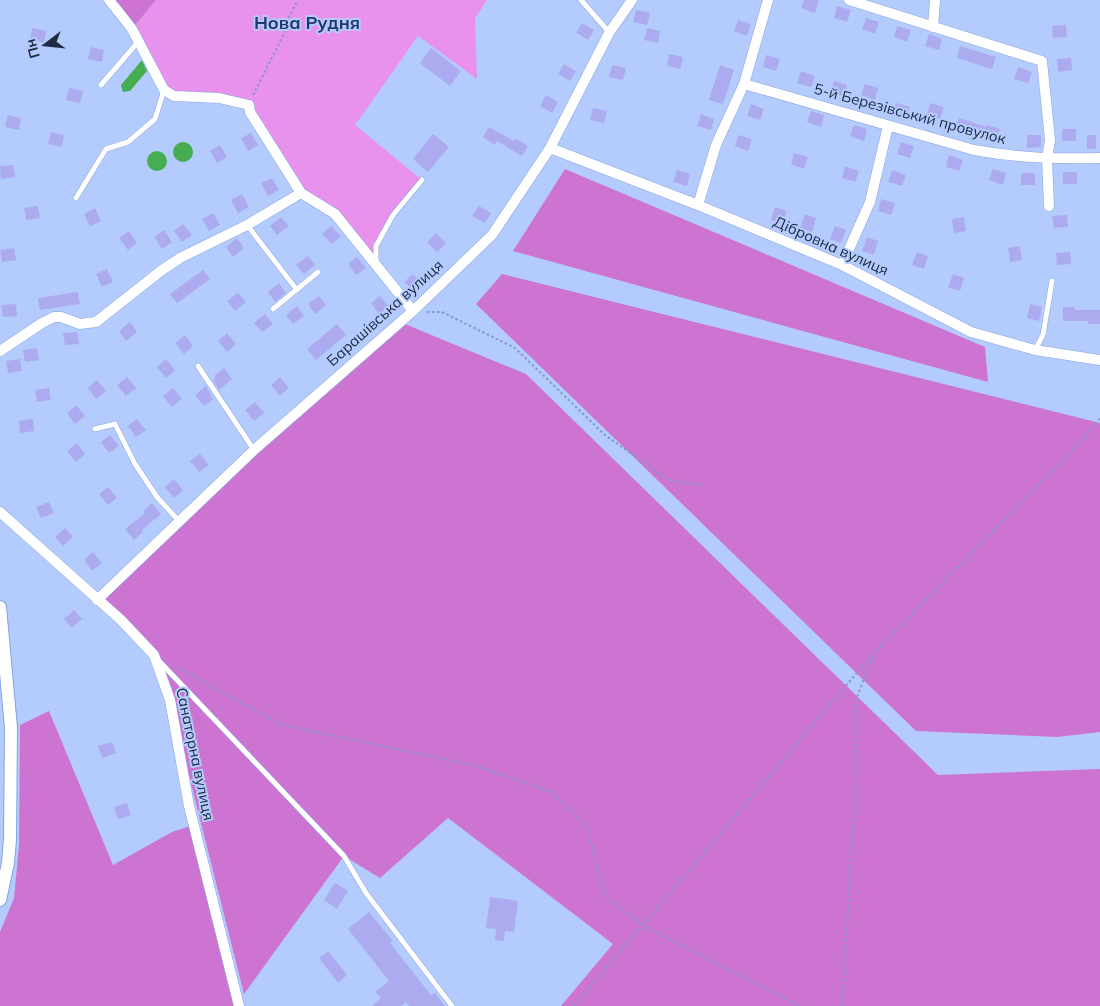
<svg xmlns="http://www.w3.org/2000/svg" width="1100" height="1006" viewBox="0 0 1100 1006" font-family="Mulish,sans-serif">
  <style>
    .green { fill: #e891ed }
    .forest { fill: #cd74d2 }
    .water { fill: #46ae51 }
    .building { fill: #adabf0 }
    .lines { fill: none; stroke-linecap: round; stroke-linejoin: round }
    .service-casing { stroke: #87a3df; stroke-width: 6 }
    .minor-casing { stroke: #87a3df; stroke-width: 11 }
    .tertiary-casing { stroke: #87a3df; stroke-width: 14 }
    .path { stroke: #879ac4; stroke-width: 2; stroke-dasharray: 2.5 2.5; stroke-linecap: butt }
    .service { stroke: #fff; stroke-width: 5 }
    .minor { stroke: #fff; stroke-width: 10 }
    .tertiary { stroke: #fff; stroke-width: 12 }
    .labels { text-anchor: middle; stroke-width: 4; stroke-linejoin: round; paint-order: stroke }
    .street-label { font-size: 15px; fill: #202b43; stroke: #b4cbfd }
    .quarter-label { font-size: 18px; font-weight: bold; fill: #23386b; stroke: #b4cbfd }
  </style>
  <rect width="100%" height="100%" fill="#b4cbfd"/>
  <path class="green" d="M156,0H487L475,18L477,79L418,36L355,125L422,180L393,215L376,246V265L335,214L301,193L250,112L236,101L164,90L132,29Z"/>
  <path class="forest" d="M109,0H156L132,29Z
    M565,169L985,347L988,382L513,251Z
    M502,274L1100,423V732L1057,737L916,731L476,304Z
    M400,322L526,374L938,775L1100,769V1006H561L613,944L448,818L380,878L344,856L244,994L170,700L154,655L97,600Z
    M49,711L113,865L172,832L190,826L243,1006H0V932L14,898L19,845L20,725Z"/>
  <path class="water" d="M142,60L147,71L130,91L123,92L121,85Z
    M173 152a10 10 0 1 1 20 0a10 10 0 1 1-20 0Z
    M147 161a10 10 0 1 1 20 0a10 10 0 1 1-20 0Z"/>
  <path class="building" d="M804,0H819L815,13L801,8Z
    M837,6L851,10L847,22L834,18Z
    M636,10L650,13L647,25L633,22Z
    M866,18L879,22L875,34L862,29Z
    M738,20L751,24L747,36L734,31Z
    M582,23L594,30L588,40L576,33Z
    M1066,25L1067,37L1053,38L1052,26Z
    M897,26L911,30L907,42L894,37Z
    M32,28L46,31L44,43L30,40Z
    M647,28L660,31L658,43L644,40Z
    M929,34L942,39L939,50L925,46Z
    M960,46L996,57L992,69L957,58Z
    M91,47L104,50L102,62L88,59Z
    M431,48L461,71L450,86L420,63Z
    M669,54L683,57L680,69L667,66Z
    M766,55L780,59L776,71L763,67Z
    M1071,58L1072,70L1058,72L1057,59Z
    M564,64L576,71L570,81L558,74Z
    M612,65L626,68L623,80L609,77Z
    M720,65L734,70L723,104L709,100Z
    M1018,67L1032,72L1028,83L1014,79Z
    M801,71L815,76L811,87L797,83Z
    M834,81L847,85L844,97L830,92Z
    M865,84L878,88L875,100L861,95Z
    M69,88L83,91L80,103L66,100Z
    M546,95L558,102L552,113L540,106Z
    M896,103L910,107L906,119L892,114Z
    M930,103L944,107L940,119L927,114Z
    M751,104L764,109L760,120L747,116Z
    M593,108L607,111L604,123L590,120Z
    M811,111L824,115L821,127L807,122Z
    M701,114L714,119L711,130L697,126Z
    M8,115L21,118L19,130L5,127Z
    M959,118L986,127L987,125L1000,129L996,140L970,132L969,134L955,130Z
    M854,125L867,129L864,141L850,136Z
    M489,127L514,141L516,139L528,146L522,156L497,141L495,145L483,137Z
    M1062,129H1076V141H1062Z
    M51,132L64,135L62,147L48,144Z
    M251,133L258,145L248,151L241,138Z
    M433,134L449,147L428,172L413,159Z
    M738,135L752,139L748,151L735,146Z
    M1027,135H1041V147L1027,148Z
    M1087,135H1096V149H1087Z
    M901,142L914,146L910,158L897,154Z
    M220,145L227,157L217,163L210,151Z
    M794,153L808,157L804,169L791,164Z
    M949,155L963,160L959,171L946,167Z
    M13,165L15,177L1,179L0,166Z
    M845,166L859,171L855,182L842,178Z
    M993,169L1006,173L1003,185L989,180Z
    M677,170L690,174L687,186L673,182Z
    M892,170L906,175L902,186L888,182Z
    M1063,172H1077V184H1063Z
    M1021,173H1035V185H1021Z
    M272,178L279,190L268,196L261,183Z
    M242,194L249,207L238,213L231,200Z
    M881,199L895,203L891,215L878,211Z
    M38,206L40,218L26,220L24,208Z
    M479,206L491,213L485,223L472,216Z
    M775,207L787,211L782,224L771,220Z
    M95,208L101,221L90,226L84,214Z
    M213,213L220,225L209,231L202,219Z
    M805,214L816,218L812,232L800,228Z
    M1067,215L1068,227L1054,228L1052,216Z
    M281,217L289,226L277,235L270,226Z
    M964,217L966,231L954,233L952,219Z
    M183,224L192,235L182,242L174,231Z
    M331,226L341,236L332,244L322,234Z
    M835,226L846,230L841,243L830,239Z
    M164,230L172,242L162,249L154,237Z
    M129,231L137,243L128,250L119,238Z
    M436,233L446,243L437,252L427,242Z
    M867,237L878,241L874,255L862,251Z
    M237,238L244,248L233,257L226,247Z
    M1020,246L1022,260L1010,262L1008,248Z
    M14,248L16,260L2,262L0,250Z
    M917,252L928,256L924,269L912,265Z
    M1070,252L1071,264L1057,265L1056,253Z
    M308,256L315,265L304,274L296,265Z
    M357,257L366,268L356,275L348,264Z
    M107,269L113,282L102,287L96,274Z
    M203,270L210,279L177,303L170,294Z
    M413,274L423,284L415,292L404,282Z
    M953,274L964,278L960,291L948,287Z
    M279,283L286,293L275,302L268,292Z
    M78,292L80,304L40,310L38,298Z
    M238,293L246,302L235,311L227,301Z
    M319,296L326,305L315,314L308,304Z
    M380,296L389,307L379,314L371,303Z
    M16,304L17,316L3,317L1,305Z
    M1030,304L1042,307L1039,321L1027,318Z
    M297,306L304,316L293,324L286,315Z
    M1063,307H1075V310H1100V324H1088V321H1063Z
    M265,314L273,324L262,332L254,323Z
    M130,322L137,332L126,341L119,331Z
    M337,324L346,335L316,360L307,349Z
    M77,332L79,344L65,345L63,333Z
    M227,333L236,344L227,352L218,341Z
    M185,335L193,346L184,354L175,343Z
    M37,348L39,360L25,362L23,350Z
    M20,359L22,371L8,373L6,361Z
    M166,359L175,370L166,378L157,367Z
    M224,368L232,379L219,390L213,380L216,378L214,376Z
    M127,377L136,388L126,396L117,385Z
    M280,377L289,388L280,396L271,385Z
    M97,380L106,391L96,399L88,388Z
    M206,386L213,399L204,406L195,395Z
    M49,388L51,400L37,402L35,390Z
    M173,388L182,399L172,407L163,396Z
    M255,402L264,413L254,421L245,410Z
    M76,405L85,416L75,424L67,413Z
    M33,419L34,431L20,433L19,421Z
    M137,419L146,430L136,437L128,426Z
    M110,435L119,446L109,453L101,442Z
    M77,443L85,454L76,462L67,451Z
    M200,454L209,465L199,472L190,461Z
    M174,479L183,490L174,498L165,487Z
    M108,487L117,498L108,505L99,494Z
    M49,502L54,513L41,518L36,507Z
    M152,503L161,514L142,530L143,532L134,540L125,529L145,513L143,511Z
    M65,528L73,537L63,546L55,537Z
    M93,552L102,563L92,571L84,560Z
    M74,610L82,619L72,628L64,619Z
    M112,742L116,753L102,758L98,746Z
    M127,803L131,815L118,819L114,807Z
    M335,883L348,891L337,909L324,900Z
    M490,897L518,901L514,932L505,931L504,941L495,940L496,929L486,928Z
    M369,912L393,941L390,943L431,995L435,993L445,1006H409L406,1002L401,1006H372L381,998L375,992L389,981L348,929Z
    M328,951L347,975L338,983L319,958Z"/>
  <g class="lines">
    <g class="service-casing">
      <path id="service" d="M581,0L609,32
        M101,85L138,42
        M76,198L106,149L128,142L155,119L164,90
        M247,225L297,290
        M376,262V246L393,215L422,180
        M273,309L318,272
        M1035,350L1043,335L1052,281
        M198,366L254,450
        M95,429L115,424L135,464L157,497L179,521
        M159,661L344,856L366,893L452,1006"/>
    </g>
    <g class="minor-casing">
      <path id="minor" d="M109,0L132,29L164,90L174,96L219,98L249,105L250,112L301,193L335,214L413,311
        M849,0L1042,61L1050,140L1047,159L1049,206
        M933,27L935,0
        M744,84L974,150C1019,158 1055,159 1100,158
        M550,148L698,205L842,265L971,332L1035,350L1100,360
        M698,205L716,145L744,84L768,0
        M842,265L870,202L888,126
        M0,351L42,323L54,317H61L80,324L96,322L162,270L180,258L247,225L301,193
        M0,512L121,620L154,655L170,700L189,806L239,1006
        M97,600L254,450L413,311L492,235L550,148L609,33L632,0"/>
    </g>
    <g class="tertiary-casing">
      <path id="tertiary" d="M0,607L11,728L10,839L8,863L0,900"/>
    </g>
    <path class="path" d="M253,95L283,36L289,17L298,0
      M427,312H442L515,348L605,435L668,480L703,485
      M178,668L282,725L473,765L552,792L587,827L605,896L644,926L800,1006
      M574,1006L872,655
      M842,1006L856,779L857,697L874,653L1088,434L1100,418"/>
    <use href="#service" class="service"/>
    <use href="#minor" class="minor"/>
    <use href="#tertiary" class="tertiary"/>
  </g>
  <g class="labels">
    <g class="street-label">
      <text transform="translate(910 114) rotate(15)" y="5">5-й Березівський провулок</text>
      <text transform="translate(831 246) rotate(24)" y="5">Дібровна вулиця</text>
      <text transform="translate(385 313) rotate(-42)" y="5">Барашівська вулиця</text>
      <text transform="translate(195 754) rotate(78)" y="5">Санаторна вулиця</text>
    </g>
    <g class="quarter-label">
      <text x="307" y="29">Нова Рудня</text>
    </g>
  </g>
  <g transform="translate(45 45) rotate(254)" stroke="#b4cbfd" stroke-width="4" paint-order="stroke">
  <path d="M0-4L9 19L0 12L-9 19Z" fill="#202b43"/>
  <text y="-8" font-size="14" font-weight="bold" text-anchor="middle" fill="#202b43">Пн</text>
  </g>
</svg>
